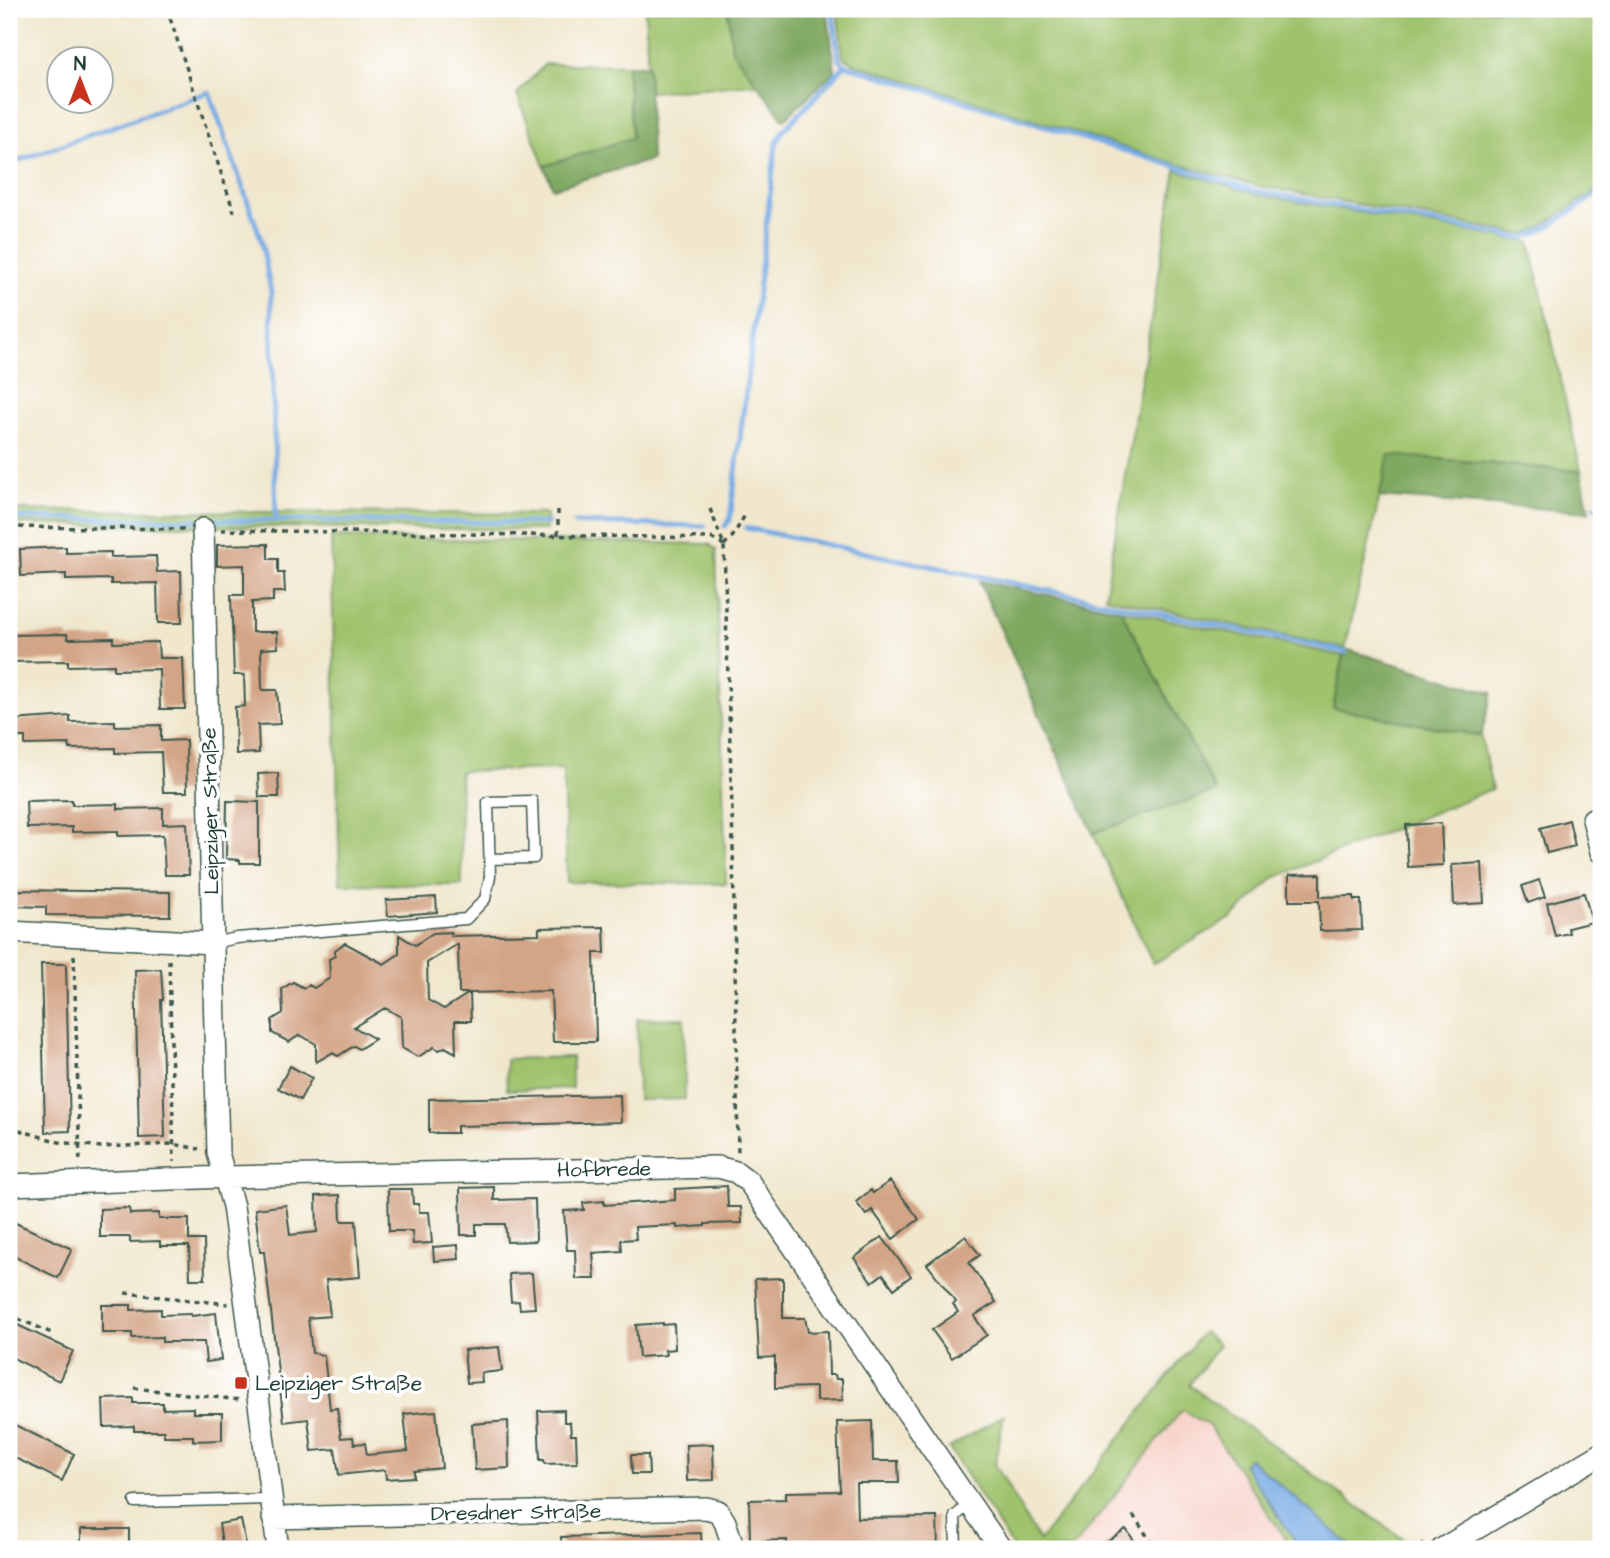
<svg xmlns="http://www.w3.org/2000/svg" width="1610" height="1558" viewBox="0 0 1610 1558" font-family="'Architects Daughter',sans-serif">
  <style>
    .built { fill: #f7d1c7 }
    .green { fill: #9fc26c; stroke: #5f8050; stroke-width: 2 }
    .forest { fill: #7fa860; stroke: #4f724a; stroke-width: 2 }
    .water { fill: #77aae4; stroke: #4b748c; stroke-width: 2 }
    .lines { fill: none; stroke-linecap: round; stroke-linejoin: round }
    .stream { stroke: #77aae4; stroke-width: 5 }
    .building { fill: #d3a486; fill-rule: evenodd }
    .lane-casing { stroke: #3e564b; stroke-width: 13 }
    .street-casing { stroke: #3e564b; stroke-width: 24 }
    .path { stroke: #3e564b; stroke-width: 3.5; stroke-dasharray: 5 5; stroke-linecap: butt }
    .lane { stroke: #fff; stroke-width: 10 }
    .street { stroke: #fff; stroke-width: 21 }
    .poi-dot { fill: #c8321e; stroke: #fff; stroke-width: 2.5 }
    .labels { text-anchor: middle; stroke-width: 7; stroke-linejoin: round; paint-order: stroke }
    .street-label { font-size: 21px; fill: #1f3d34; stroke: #fff }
    .poi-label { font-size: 21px; fill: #1f3d34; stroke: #fff; text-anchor: start }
  </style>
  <rect width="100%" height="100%" fill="#fff"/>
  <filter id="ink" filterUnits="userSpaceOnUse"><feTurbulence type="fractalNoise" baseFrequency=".0143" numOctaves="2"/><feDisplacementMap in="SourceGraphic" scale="14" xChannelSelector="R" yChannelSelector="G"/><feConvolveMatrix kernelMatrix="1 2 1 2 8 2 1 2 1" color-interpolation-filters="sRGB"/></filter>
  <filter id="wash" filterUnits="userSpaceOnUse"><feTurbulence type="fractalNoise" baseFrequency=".00686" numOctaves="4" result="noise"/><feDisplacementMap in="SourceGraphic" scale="28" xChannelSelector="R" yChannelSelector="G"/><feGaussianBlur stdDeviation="1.57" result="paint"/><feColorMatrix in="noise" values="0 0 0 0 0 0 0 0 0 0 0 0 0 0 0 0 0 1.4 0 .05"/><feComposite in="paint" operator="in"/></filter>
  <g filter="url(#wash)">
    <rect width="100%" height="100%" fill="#f0e7cd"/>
    <path class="built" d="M1182,1410L1209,1426L1293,1549H1072Z"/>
    <path class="green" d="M645,9H728L732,50L757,84L649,92Z
      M837,9H1601V187L1541,227L1525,235L1259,186L1177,164L855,64L843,57Z
      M545,64L627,65L632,138L544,166L517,94Z
      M1176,170L1259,195L1530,242L1581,471L1389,455L1345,649L1105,597Z
      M9,510L546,514V530L9,524Z
      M331,537L709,544L716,550L726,884L567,882L563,769L460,771L462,885L340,884Z
      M1121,610L1344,656L1333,708L1481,736L1492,789L1274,878L1233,917L1153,964L1093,833L1215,791Z
      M684,1018L685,1099L638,1100L637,1019Z
      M572,1057V1088L507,1090L506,1059Z
      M1203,1332L1219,1345L1189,1385L1410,1544L1401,1549H1352L1351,1546L1244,1464L1301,1549H1293L1209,1426L1182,1410L1072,1549H1014L949,1448L1004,1415L995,1464L1039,1541Z"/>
    <path class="forest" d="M728,9H827L835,71L784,120L732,50Z
      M627,65H648L651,160L553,188L544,166L632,138Z
      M1389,455L1581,471L1589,512L1379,497Z
      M979,581L1121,610L1216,791L1093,833Z
      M1345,649L1492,693L1481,736L1333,708Z"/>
    <path class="water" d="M1249,1458L1351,1546L1352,1549H1301L1243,1464Z"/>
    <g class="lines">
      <path class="stream" d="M832,9L839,59L845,65L1256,191L1521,238C1540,236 1583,203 1601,191
        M9,164L209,92L261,239L271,292L276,520
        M1594,506L1601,507
        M9,518L548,523
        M575,523L705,526
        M725,526L730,520L776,145L782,132L845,65
        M746,528L1346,652"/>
    </g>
    <g id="blocks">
      <path class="building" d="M268,544V559H278V573H284L285,592H273V601L252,602V632H277L278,648L261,649L262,690H277L280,724L258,725L259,753L236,754L235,707L245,706L244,675H234L231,595H244V565L217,566V545Z
        M66,547V553L111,552V557L156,556L157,572L181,571L182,623H158L157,583L111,584V579L66,580V574L21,576L20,549Z
        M67,634L68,639L113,638V643L158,642L159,658H183L185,709H160L159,669L114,670V665L68,666V661L9,662V635Z
        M70,716V722L115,721V726L161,725V741L186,740L187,792H163L161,752L115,753V748L70,749L69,744L25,745V737H12L11,720Z
        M278,773L279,797H259L258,774Z
        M72,800V805L118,804V809L163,808V824L187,823L189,875H165L163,835L118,836V831L72,832V827L27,828L26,801Z
        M227,801L259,802V863H240V860L226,859Z
        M1569,820L1575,846L1547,853L1540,828Z
        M1441,823L1443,865L1408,867L1406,825Z
        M1482,863L1484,903L1454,905L1452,865Z
        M1320,874V897L1354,896V900H1361L1362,930L1320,931L1319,901H1289V875Z
        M1539,880L1545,897L1528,903L1522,886Z
        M9,890L170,892V916L46,915V907L9,906Z
        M1584,893L1592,922L1568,928L1569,933L1555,936L1547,903Z
        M436,897L437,912L388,916L386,900Z
        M604,927L605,953H594L596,1042H553L551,991L470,993L471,1021H455L456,1053L445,1047L439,1050L434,1047L418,1057L402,1048L401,1017L385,1008L354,1027L375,1039L359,1049L354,1046L338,1056L332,1053L316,1062V1044L300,1035L289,1042L272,1033V1020L283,1013L282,989L293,982L304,988L309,985L314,988L330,978L329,959L335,956V950L345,943L384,964L399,954V935L415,945L433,933L451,932V936L539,934V928ZM458,944L459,993H469L444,1009L428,1000L427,963Z
        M41,964H66L70,1131L45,1132Z
        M161,969L163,1000H161L165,1137L139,1138L135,970Z
        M290,1066L312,1078L300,1100L278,1088Z
        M620,1095L621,1122L457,1126V1133H429V1099Z
        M890,1181L919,1219L893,1239L872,1210L866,1215L856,1202L871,1190L873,1193Z
        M727,1186L728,1207H741L742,1223L705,1224V1226L677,1228V1225L635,1227L636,1239L621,1240L622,1251L593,1253L595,1279H576L575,1250H567L564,1211L584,1210L583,1203L604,1201V1205L675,1200V1189Z
        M494,1187V1200L535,1199L536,1241L507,1242L505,1224H476V1235H461L460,1188Z
        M388,1189H412L413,1204H419V1212H429L432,1243L413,1244L412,1231H389Z
        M340,1195L341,1221H356L360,1277L326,1280L330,1316L308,1318L312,1353L324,1355L330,1409L337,1408L341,1438L353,1437L354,1444L365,1443L367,1455L408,1451L404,1414L436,1411L442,1468L414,1471V1477L386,1479L385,1470L339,1475L335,1449L312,1451L308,1419L284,1422L264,1252H260L255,1209L286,1205L290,1235L317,1232L316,1196Z
        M129,1208L130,1214L159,1213V1219H189V1240H204L205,1279H190L189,1246H160V1241L130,1242V1237H100V1209Z
        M9,1220L72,1249L58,1278L9,1254Z
        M965,1236L980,1255L969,1263L996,1302L974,1316L987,1335L952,1358L932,1330L958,1312L953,1304L956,1302L927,1264Z
        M882,1237L911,1276L894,1289L883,1274L872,1282L854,1258Z
        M458,1245L459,1259L434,1261L433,1247Z
        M532,1273L535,1308L520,1309L519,1301L511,1302L509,1274Z
        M783,1278V1318H805L808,1332L828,1331L829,1375H835L836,1379H842L843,1400L816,1401V1387L775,1388V1357L759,1358L755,1279Z
        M102,1305H131V1310L161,1309V1315L191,1314V1316L216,1313L221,1360L206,1362L204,1342H162V1337L132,1338V1333H102Z
        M9,1321L73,1351L59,1381L9,1356Z
        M663,1323V1325L674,1324L675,1349L665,1350L666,1355L639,1357L636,1325Z
        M499,1347L502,1371L481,1373L482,1382L467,1383L464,1350Z
        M133,1398V1403H163V1409L193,1408V1413H222V1440L193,1441V1436H164V1431H134V1426L104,1427L103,1399Z
        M564,1410V1422H570L571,1435H576L577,1463L545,1464L544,1460H540L538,1411Z
        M508,1421L509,1468L475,1470L472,1424Z
        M872,1421L873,1461H898L899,1483H856L857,1518L937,1517L938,1549H787V1540L750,1541L749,1500L786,1499V1492L840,1491L837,1422Z
        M9,1422L74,1454L62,1481L9,1455Z
        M713,1444L714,1480L687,1481L686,1445Z
        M631,1455H648L649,1474H632Z
        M241,1520L247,1549H223L219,1524Z
        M81,1529H129V1544H81Z
        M1126,1529L1140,1549H1096Z
        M701,1533L702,1549H561V1537Z"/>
    </g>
  </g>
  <g filter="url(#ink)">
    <use href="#blocks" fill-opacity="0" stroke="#3e564b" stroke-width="2"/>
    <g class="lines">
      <g class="lane-casing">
        <path id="lane" d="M213,943L237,938L466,919L485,899L490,877L488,802L532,801L534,858L490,859
          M135,1502L270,1499
          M956,1549L955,1516L970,1504"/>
      </g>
      <g class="street-casing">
        <path id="street" d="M203,529L218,1153L233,1206L278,1549
          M1593,819L1601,852
          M9,932L213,943
          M9,1185L226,1177L718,1167L736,1172L749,1182L1001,1549
          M273,1518L706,1508L718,1511L725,1522L734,1549
          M1442,1549L1601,1454"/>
      </g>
      <path class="path" d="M167,9L234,212
        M710,509L724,545L733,845L738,1152
        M9,527L185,529
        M221,530L711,538L724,545
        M558,535V507
        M724,545L733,536L745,515
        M74,955L80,1164
        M169,960L174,1162
        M9,1127L59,1142L101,1147L173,1144L199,1149
        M125,1293L228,1304
        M9,1315L54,1334
        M134,1388L240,1400
        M1133,1515L1156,1549
        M1414,1549L1424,1543"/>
      <use href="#lane" class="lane"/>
      <use href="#street" class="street"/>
    </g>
  </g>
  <rect class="poi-dot" x="234" y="1376" width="14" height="14" rx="3.5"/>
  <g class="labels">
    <g class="street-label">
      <text transform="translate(210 811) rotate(-91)" y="7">Leipziger Straße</text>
      <text transform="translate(604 1169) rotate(-1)" y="7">Hofbrede</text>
      <text transform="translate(516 1512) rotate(-1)" y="7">Dresdner Straße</text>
    </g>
    <g class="poi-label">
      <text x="255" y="1390">Leipziger Straße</text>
    </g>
  </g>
  <rect width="1610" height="1558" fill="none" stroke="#fff" stroke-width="35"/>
  <g transform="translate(80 80)"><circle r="33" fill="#ffffff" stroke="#a5b1ae" stroke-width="2"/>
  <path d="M0-5L12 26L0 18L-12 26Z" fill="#c8321e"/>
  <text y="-10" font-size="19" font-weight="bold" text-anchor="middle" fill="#1f3d34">N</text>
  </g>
</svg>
